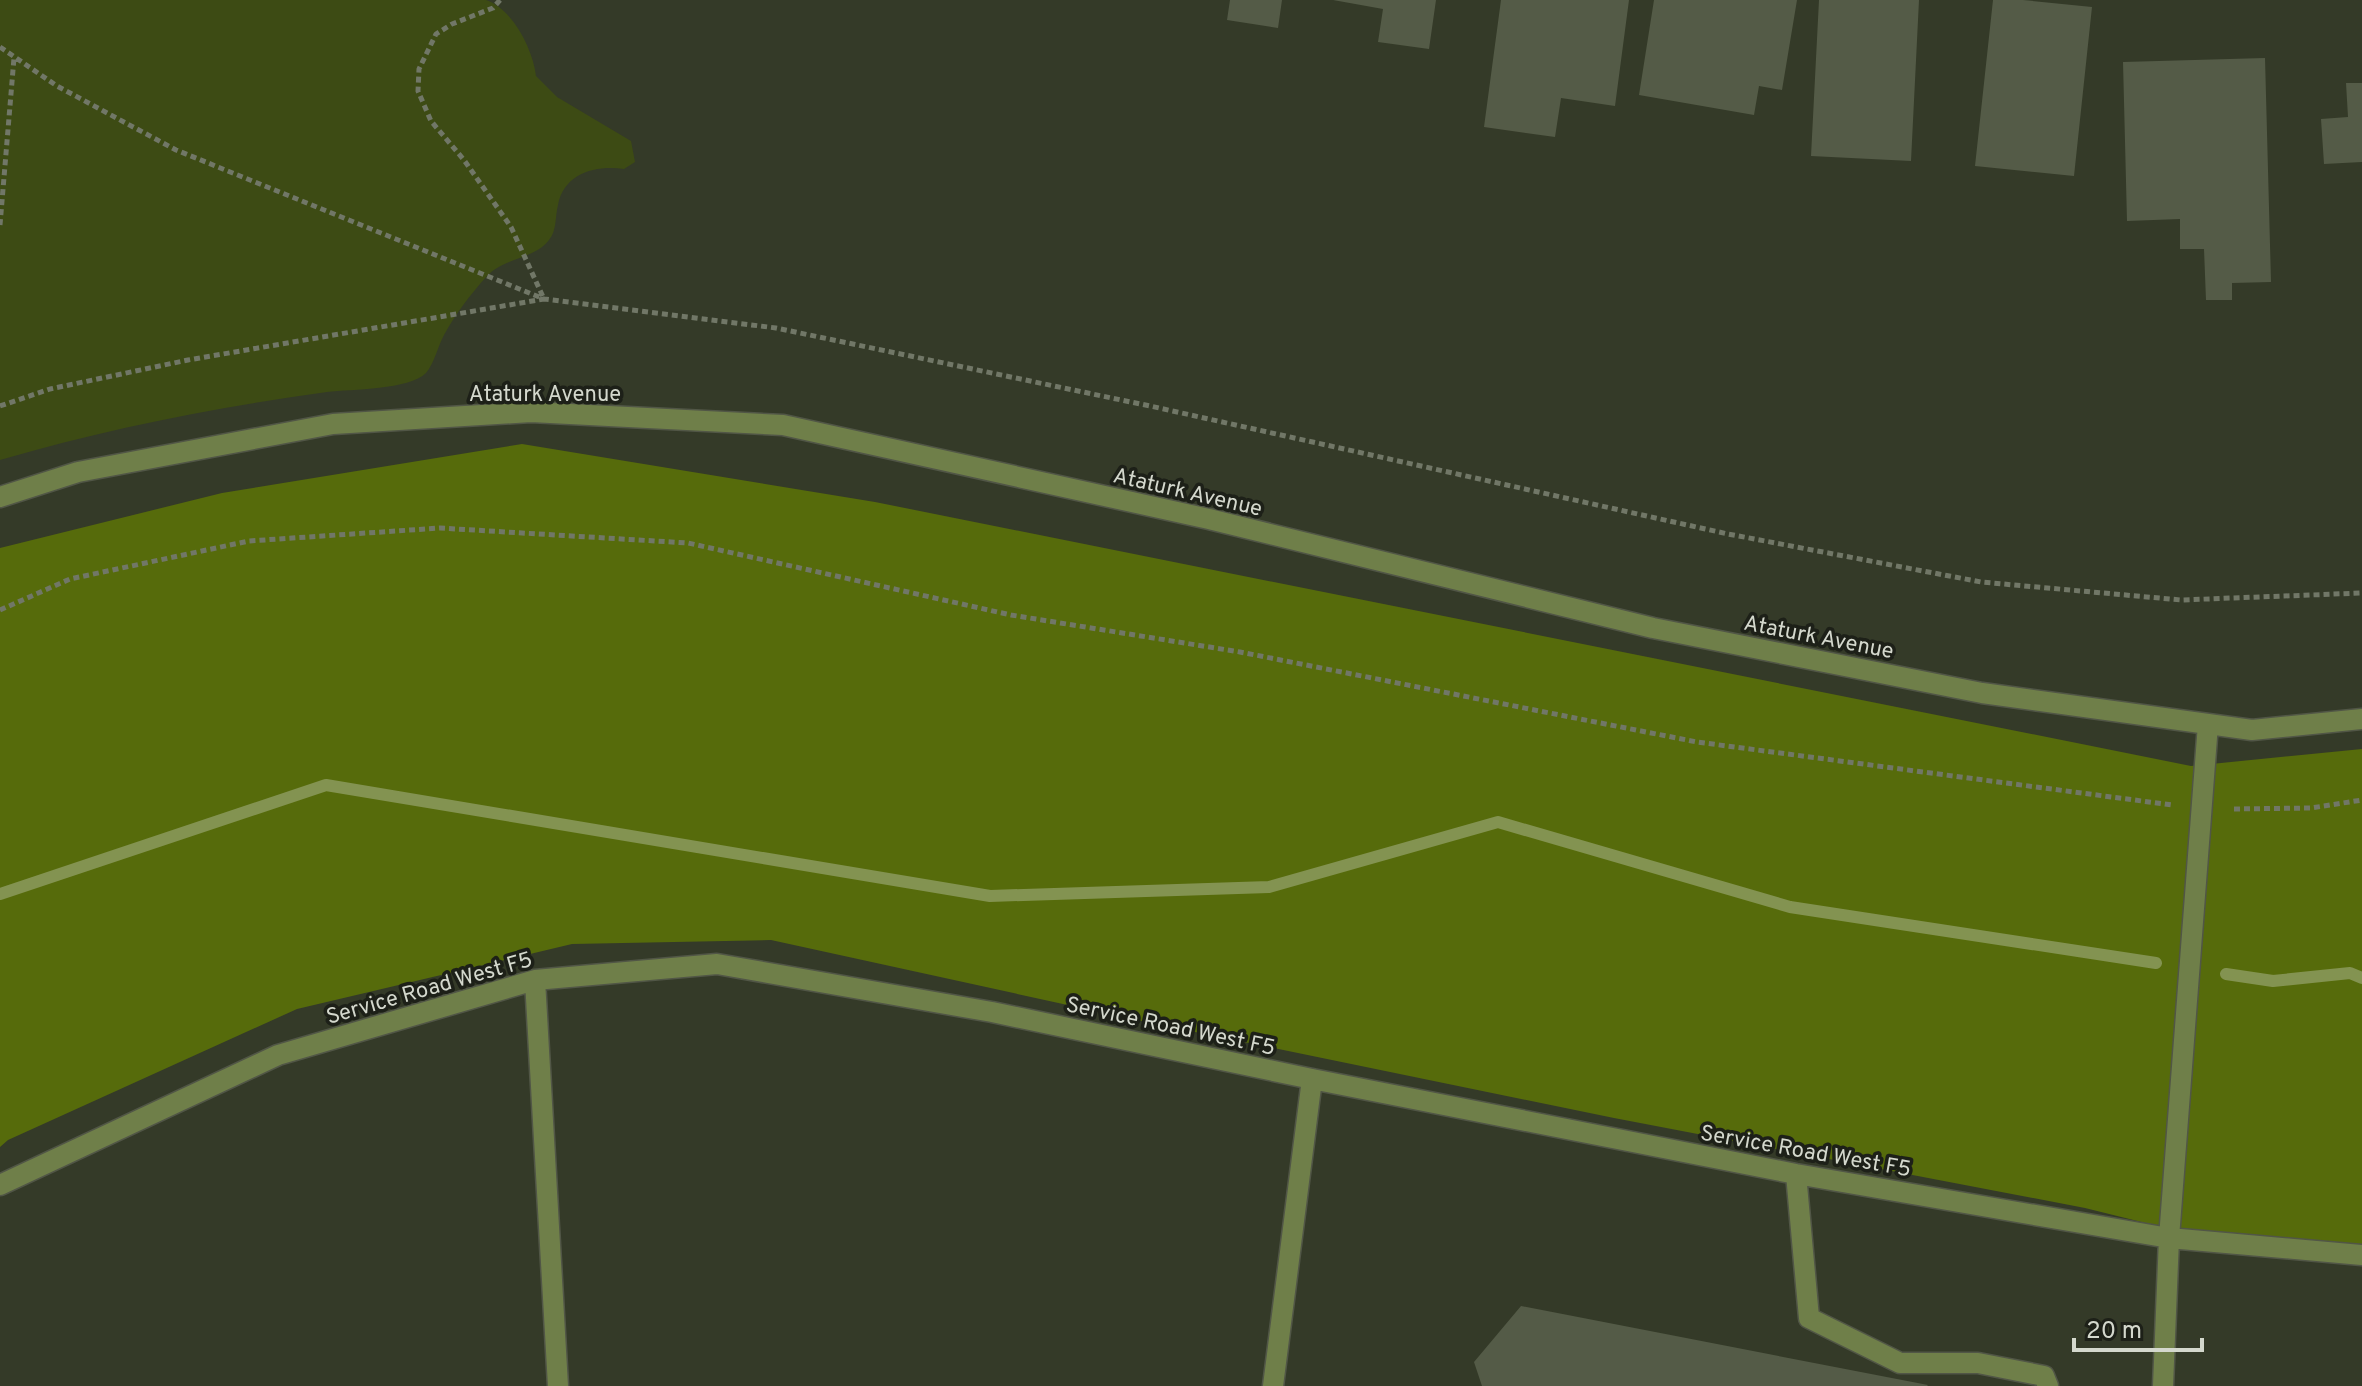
<svg xmlns="http://www.w3.org/2000/svg" width="2362" height="1386" viewBox="0 0 2362 1386" font-family="Overpass,sans-serif">
  <style>
    .green { fill: #3d4b14 }
    .forest { fill: #566b0b }
    .lines { fill: none; stroke-linecap: round; stroke-linejoin: round }
    .stream { stroke: #839351; stroke-width: 12 }
    .building { fill: #545b47 }
    .minor-casing { stroke: #515646; stroke-width: 23 }
    .path { stroke: #717767; stroke-width: 5; stroke-dasharray: 6 4; stroke-linecap: butt }
    .minor { stroke: #6f7f49; stroke-width: 20 }
    .labels { text-anchor: middle; stroke-width: 7; stroke-linejoin: round; paint-order: stroke }
    .street-label { font-size: 22px; fill: #d4d8cd; stroke: #1d2018 }
  </style>
  <rect width="100%" height="100%" fill="#343a28"/>
  <path class="green" d="M0,0H486C513,9 533,50 536,76L557,97L631,141L635,162L624,169C596,165 564,173 558,205C555,216 557,231 549,240C535,259 503,258 487,276C470,295 456,313 444,335C438,346 434,364 426,373C409,390 352,389 327,392C217,407 106,429 0,460Z"/>
  <path class="forest" d="M522,444L875,502L2191,766L2362,749V1246L2206,1238L2085,1208L1614,1118L1127,1018L771,940L572,944L297,1009L8,1140L0,1147V548L222,493Z"/>
  <g class="lines">
    <path class="stream" d="M0,894L326,785L990,896L1269,887L1498,822L1790,907L2156,963
      M2226,974L2273,981L2350,973L2362,978"/>
  </g>
  <path class="building" d="M1230,0H1282L1278,28L1227,20Z
    M1333,0H1436L1429,49L1378,42L1383,9Z
    M1501,0H1629L1615,106L1561,98L1555,137L1484,127Z
    M1654,0H1797L1782,90L1759,86L1754,115L1639,95Z
    M1819,0H1919L1911,161L1811,156Z
    M1993,0H2023L2092,7L2074,176L1975,166Z
    M2265,58L2271,282L2232,283V300H2206L2204,249H2180V219L2127,221L2123,62Z
    M2346,83H2362V162L2324,164L2321,119L2348,117Z
    M1521,1306L1928,1385L1927,1386H1482L1474,1362Z"/>
  <g class="lines">
    <g class="minor-casing">
      <path id="minor" d="M0,497L78,472L333,424L531,412L783,425L1209,519L1653,628L1982,693L2252,730L2362,719
        M535,980L558,1386
        M1796,1174L1809,1318L1900,1363H1978L2044,1376L2048,1386
        M0,1185L278,1055L535,980L717,964L992,1012L1312,1079L1796,1174L2169,1238L2362,1255
        M1273,1386L1312,1079
        M2163,1386L2169,1238L2208,724"/>
    </g>
    <path class="path" d="M500,0L493,8L452,24L436,34L419,69L418,91L431,121L464,160L511,227L544,299
      M0,47L57,86L176,150L544,299L776,328L1150,406L1728,534L1981,582L2181,600L2362,593
      M0,225L14,58
      M0,406L50,389L188,360L544,299
      M0,610L70,579L249,541L440,528L688,543L1011,615L1240,652L1697,742L2172,805
      M2234,809L2311,808L2362,800"/>
    <use href="#minor" class="minor"/>
  </g>
  <g class="labels">
    <g class="street-label">
      <text x="545" y="401">Ataturk Avenue</text>
      <text transform="translate(1188 491) rotate(13)" y="8">Ataturk Avenue</text>
      <text transform="translate(1819 636) rotate(11)" y="8">Ataturk Avenue</text>
      <text transform="translate(429 987) rotate(-16)" y="8">Service Road West F5</text>
      <text transform="translate(1171 1025) rotate(12)" y="8">Service Road West F5</text>
      <text transform="translate(1806 1150) rotate(10)" y="8">Service Road West F5</text>
    </g>
  </g>
  <path d="M2074 1338v12h128v-12" fill="none" stroke="#d4d8cd" stroke-width="4"/>
  <text x="2086" y="1338" font-size="24" fill="#d4d8cd" stroke="#1d2018" stroke-width="6" paint-order="stroke">20 m</text>
</svg>
